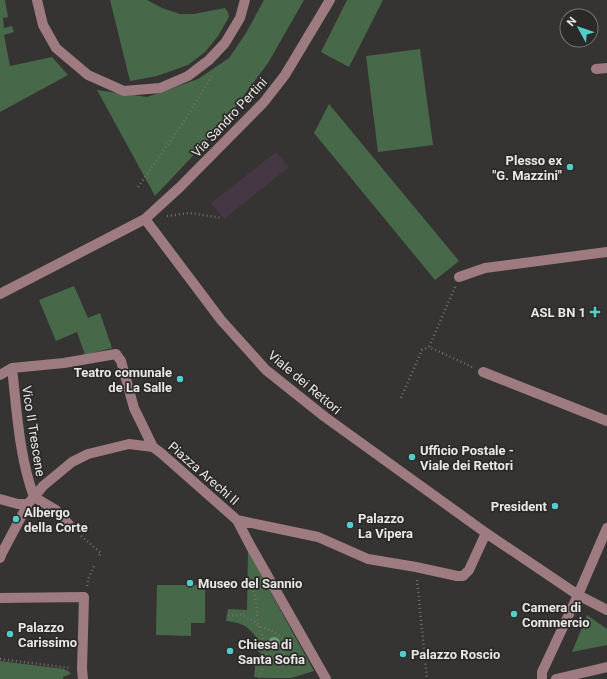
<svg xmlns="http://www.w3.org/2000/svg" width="607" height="679" viewBox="0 0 607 679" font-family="Roboto,sans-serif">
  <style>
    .commercial { fill: #463744 }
    .green { fill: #48684a }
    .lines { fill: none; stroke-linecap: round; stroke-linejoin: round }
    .path { stroke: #72706e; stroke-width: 2.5; stroke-dasharray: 1 3; stroke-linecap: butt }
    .minor { stroke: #9d7b81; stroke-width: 10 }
    .tree { fill: #729c74 }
    .poi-dot { fill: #53cdca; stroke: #2c2a28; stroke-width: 1.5 }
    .labels { text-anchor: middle; stroke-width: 3.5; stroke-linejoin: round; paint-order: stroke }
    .street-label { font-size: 13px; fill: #e8e7e5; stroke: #2c2a28 }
    .poi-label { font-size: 13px; font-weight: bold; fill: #e8e7e5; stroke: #2c2a28; text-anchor: start }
  </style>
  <rect width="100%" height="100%" fill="#363432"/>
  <path class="commercial" d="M276,152L289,167L224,219L211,203Z"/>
  <path class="green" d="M0,0H5L8,17L3,18L4,28L12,26L14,32L4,35L10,66L52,57L68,75L0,112Z
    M110,0H147L162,8L180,14H194L225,8L228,12L229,17L218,36L205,52L188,65L157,76L130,81Z
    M264,0H304L268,63L222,125L155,196L97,90L147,97L198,79L229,58L246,33Z
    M347,0H383L349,67L321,52Z
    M420,49L433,145L378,152L366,56Z
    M329,104L459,261L435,280L314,133Z
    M74,286L88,318L100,313L112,348L85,355L77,332L56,341L39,300Z
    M248,551L314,671L291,678H266L254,677L255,668L254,660L261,654L254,647L259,641C249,627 244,623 226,621L228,609L247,610Z
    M157,585H205V623H191V636L156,635Z
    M587,615L607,629V645L572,652Z
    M0,661L64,669L68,671L71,674L63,677V679H0Z"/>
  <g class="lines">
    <path class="path" d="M138,187L183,123L213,74
      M167,216L189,213L222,218
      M455,287L429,347L472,367
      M401,398L422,350L429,347
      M81,536L101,553L99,556
      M417,580L427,679
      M247,581C258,591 256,613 259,626C261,635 266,644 266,653C266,662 262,670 259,678
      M87,586L89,577L95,564
      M228,616L240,615L251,619L259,626L275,632L285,641C287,657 277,660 264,665
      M0,659L70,668"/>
    <path class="minor" d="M37,0L43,25L56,48L88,75L124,91L160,88L188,76L209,60L225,43L240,18L245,0
      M596,69L607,68
      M145,219L221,320L266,370L325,417L486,533L578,595L607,610
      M459,277L485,268L607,252
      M0,294L145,219L180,187L264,102L285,75L330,0
      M12,368C17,412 19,456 34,497
      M483,372L607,421
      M0,375L12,368L64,363L116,354L121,361L134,408L153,447
      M34,497L56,510L72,528
      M0,499L18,504H28
      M237,520L318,537L368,559L416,567L457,576H463L469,570L486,533
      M0,558L2,553L28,504L43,486L72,462L88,454L129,444L153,447L161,453L237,520L250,545L326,679
      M0,598L84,597L82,669L83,679
      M542,679V672L578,595L607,528
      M556,679L607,667"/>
  </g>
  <circle class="tree" cx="274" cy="643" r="6"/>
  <g class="poi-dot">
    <circle cx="570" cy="167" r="4"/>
    <path d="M593 306h4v4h4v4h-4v4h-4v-4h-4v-4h4z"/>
    <circle cx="180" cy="379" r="4"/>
    <circle cx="412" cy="457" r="4"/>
    <circle cx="555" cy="506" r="4"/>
    <circle cx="16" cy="519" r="4"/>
    <circle cx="350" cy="525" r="4"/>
    <circle cx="190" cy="583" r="4"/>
    <circle cx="514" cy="614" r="4"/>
    <circle cx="10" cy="634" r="4"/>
    <circle cx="230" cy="651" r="4"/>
    <circle cx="403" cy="654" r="4"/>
  </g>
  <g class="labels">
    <g class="street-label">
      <text transform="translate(229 117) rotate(-47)" y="5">Via Sandro Pertini</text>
      <text transform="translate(305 382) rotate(40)" y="5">Viale dei Rettori</text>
      <text transform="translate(34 431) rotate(81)" y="5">Vico II Trescene</text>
      <text transform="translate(204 473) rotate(41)" y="5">Piazza Arechi II</text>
    </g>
    <g class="poi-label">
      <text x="562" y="165" text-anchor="end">Plesso ex<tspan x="562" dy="15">"G. Mazzini"</tspan></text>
      <text x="586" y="317" text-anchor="end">ASL BN 1</text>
      <text x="172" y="377" text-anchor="end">Teatro comunale<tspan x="172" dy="15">de La Salle</tspan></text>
      <text x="420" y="455">Ufficio Postale -<tspan x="420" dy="15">Viale dei Rettori</tspan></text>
      <text x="547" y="511" text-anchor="end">President</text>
      <text x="24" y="517">Albergo<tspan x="24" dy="15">della Corte</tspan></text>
      <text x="358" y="523">Palazzo<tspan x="358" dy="15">La Vipera</tspan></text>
      <text x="198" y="588">Museo del Sannio</text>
      <text x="522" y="612">Camera di<tspan x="522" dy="15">Commercio</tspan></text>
      <text x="18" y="632">Palazzo<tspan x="18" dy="15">Carissimo</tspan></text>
      <text x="238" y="649">Chiesa di<tspan x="238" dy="15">Santa Sofia</tspan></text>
      <text x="411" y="659">Palazzo Roscio</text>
    </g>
  </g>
  <g transform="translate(579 28) rotate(310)"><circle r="19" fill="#2c2a28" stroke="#777674"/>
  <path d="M0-3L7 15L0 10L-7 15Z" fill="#53cdca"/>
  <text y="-6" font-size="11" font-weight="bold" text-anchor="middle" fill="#e8e7e5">N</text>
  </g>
</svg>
